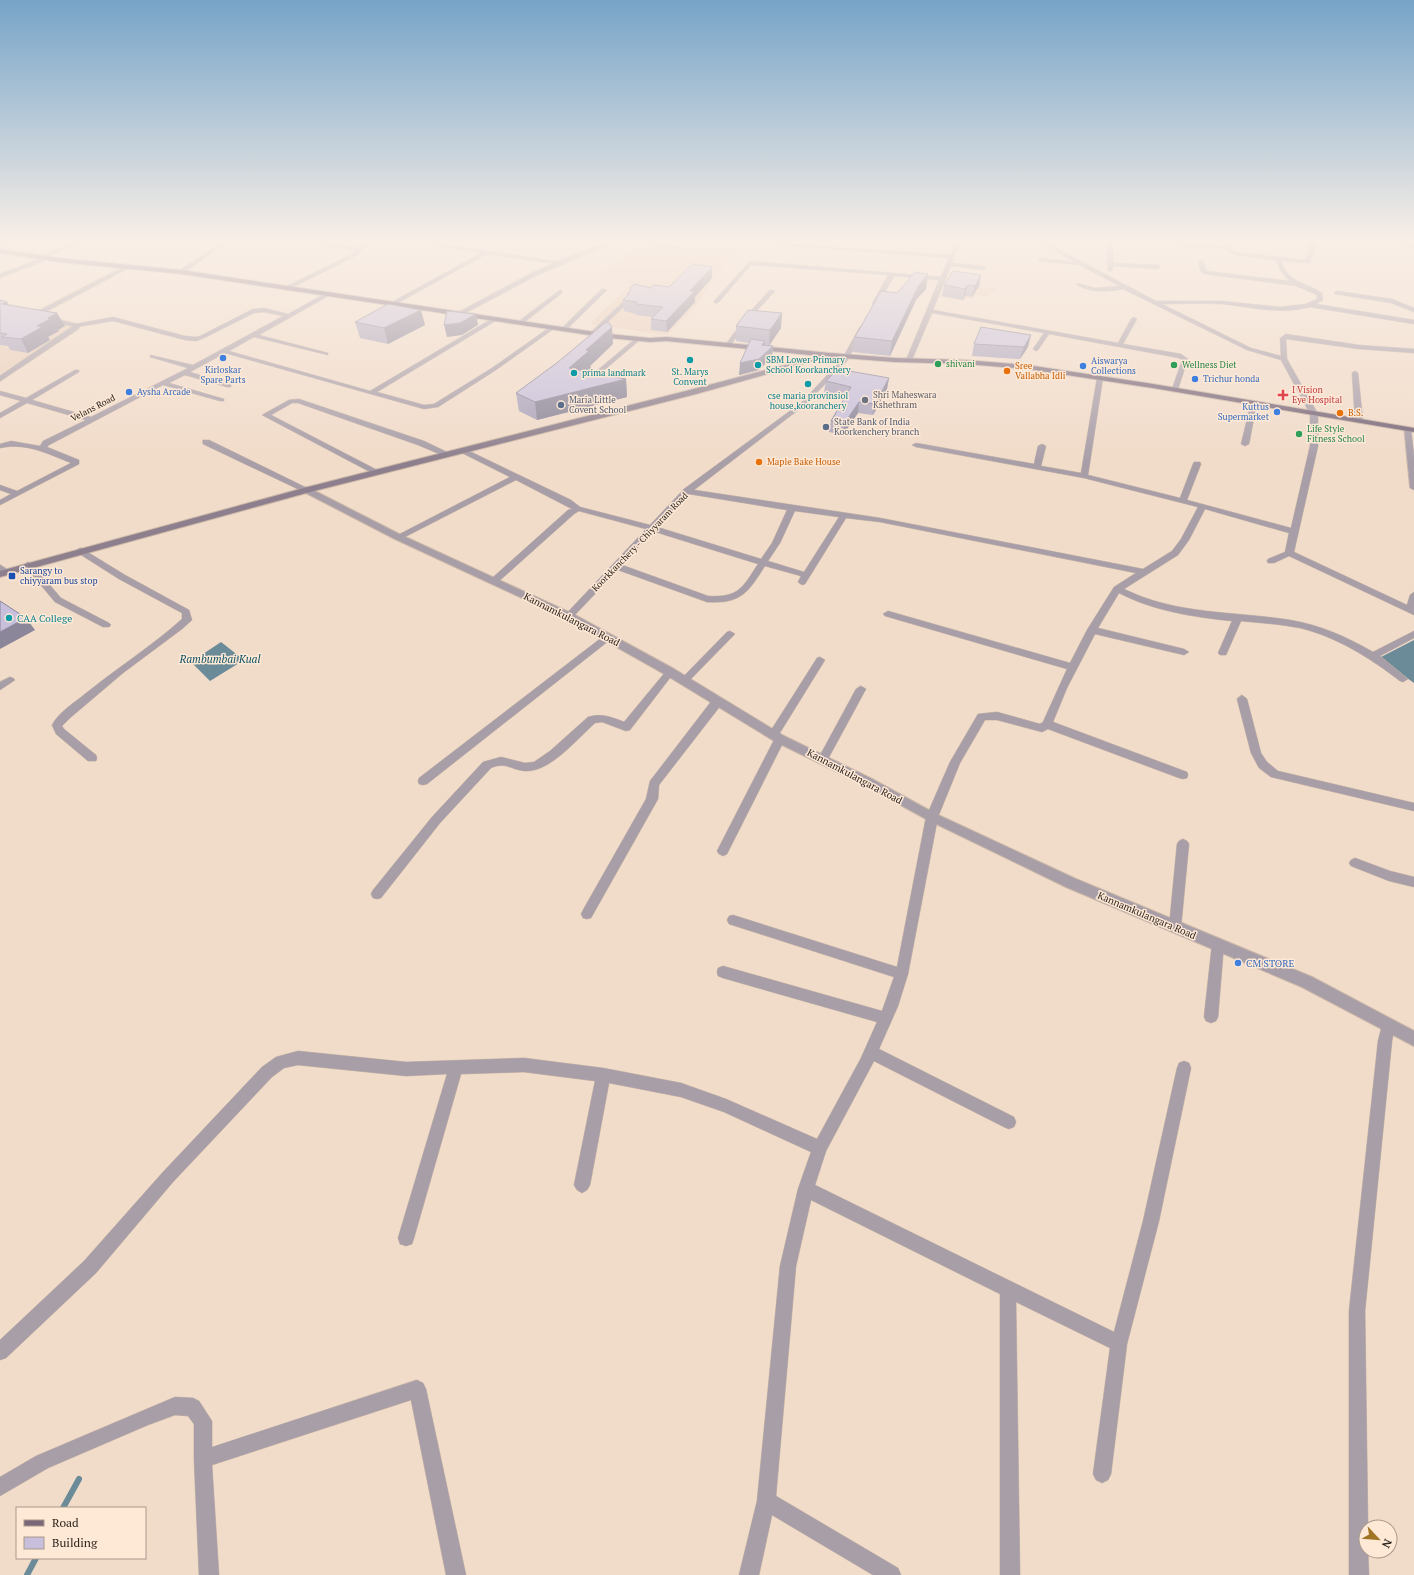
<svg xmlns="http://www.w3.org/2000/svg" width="1414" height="1575" viewBox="0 0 1414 1575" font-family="'PT Serif',serif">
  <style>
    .built { fill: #eaceb8 }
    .water { fill: #6b8b98 }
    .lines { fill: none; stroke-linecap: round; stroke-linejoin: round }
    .stream { stroke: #6b8b98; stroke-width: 6 }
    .minor-casing { stroke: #cab7a7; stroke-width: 1 }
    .tertiary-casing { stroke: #cab7a7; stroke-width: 2 }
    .secondary-casing { stroke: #cab7a7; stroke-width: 2 }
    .primary-casing { stroke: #cab7a7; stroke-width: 2 }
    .minor { fill: #a89ea8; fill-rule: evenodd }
    .tertiary { fill: #a89ea8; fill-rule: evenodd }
    .secondary { fill: #8d7f8d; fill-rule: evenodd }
    .primary { fill: #7a687a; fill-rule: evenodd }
    .wall { fill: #aba4bc }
    .shaded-wall { fill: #8b8699 }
    .building { fill: #c7bfdb; stroke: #8b8699 }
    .shop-dot { fill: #3f7fe0; stroke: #fee8d6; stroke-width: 1.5 }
    .culture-dot { fill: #0f9aa8; stroke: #fee8d6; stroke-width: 1.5 }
    .leisure-dot { fill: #2e9e5b; stroke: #fee8d6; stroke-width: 1.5 }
    .food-dot { fill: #e8710a; stroke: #fee8d6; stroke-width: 1.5 }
    .health-dot { fill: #e0444e; stroke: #fee8d6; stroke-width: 1.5 }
    .worship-dot { fill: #6b7280; stroke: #fee8d6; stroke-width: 1.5 }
    .service-dot { fill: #5c6f8a; stroke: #fee8d6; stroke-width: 1.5 }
    .transit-dot { fill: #1a4fb4; stroke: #fee8d6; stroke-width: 1.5 }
    .labels { text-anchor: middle; stroke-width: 3; stroke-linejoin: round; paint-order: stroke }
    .far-culture-label { font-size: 9px; fill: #0d838f; stroke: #fee8d6; text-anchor: start }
    .far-shop-label { font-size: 9px; fill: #366cbe; stroke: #fee8d6; text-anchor: start }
    .far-leisure-label { font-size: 9px; fill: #27864d; stroke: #fee8d6; text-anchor: start }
    .far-food-label { font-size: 9px; fill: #c56008; stroke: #fee8d6; text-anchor: start }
    .far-health-label { font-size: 9px; fill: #be3a42; stroke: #fee8d6; text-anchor: start }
    .far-worship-label { font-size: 9px; fill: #5b616d; stroke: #fee8d6; text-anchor: start }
    .far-service-label { font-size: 9px; fill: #4e5e75; stroke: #fee8d6; text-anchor: start }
    .far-street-label { font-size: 9px; fill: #2c251e; stroke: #fee8d6 }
    .far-transit-label { font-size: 9px; fill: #164399; stroke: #fee8d6; text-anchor: start }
    .culture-label { font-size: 10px; fill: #0d838f; stroke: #fee8d6; text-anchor: start }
    .street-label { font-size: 10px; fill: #2c251e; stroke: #fee8d6 }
    .shop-label { font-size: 10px; fill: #366cbe; stroke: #fee8d6; text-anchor: start }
    .water-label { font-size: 11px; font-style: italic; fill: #0f5266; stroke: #fee8d6 }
  </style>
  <rect width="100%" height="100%" fill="#f1dbc9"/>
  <path class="built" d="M701,243H739L740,248L727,260L695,307L667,335L590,324L630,284L601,274L637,246L683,250Z
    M951,281L964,283L997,289L994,293H990L987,297L976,295L973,299L967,298L964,301L940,297Z
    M0,309L77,326L0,373Z"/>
  <path class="water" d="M1414,640V683L1379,658Z
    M221,642L244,660L210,681L191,662Z"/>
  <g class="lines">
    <path class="stream" d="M63,1508L79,1479
      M27,1575L36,1558"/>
    <g class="minor-casing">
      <path id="minor" d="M0,243H8L0,246Z
        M73,243H80L46,257H49V259L0,278V274L41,258L37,257Z
        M220,243H226L183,273H179V271Z
        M320,243H328L357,248L367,243H373L360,251L358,255L289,289H285V287L354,253L355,251L322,245Z
        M428,243H437L560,262L557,264L487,254L396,304H392V302L481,253L430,245Z
        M641,243H653L686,248L683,250Z
        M777,243L950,255L956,243H960L952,263L983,266L986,268L983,270L951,266L933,310L1118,343L1131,319L1134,317L1137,319L1123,344L1181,354L1188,359L1178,389L1175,391L1172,389L1182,360L1179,358L1049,334L1038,350L1036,351L1033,349L1044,333L932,313L912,360L907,361L906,360L939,280L894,276L878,304L875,306L872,304L888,275L751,265L718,303H714V301L750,261L941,277L949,258L779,245Z
        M1042,243H1047L1156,301H1222L1280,307L1306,304L1317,299V295L1296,286L1204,274L1201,272L1198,261L1203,260L1207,271L1289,281L1280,270L1276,260L1235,255L1226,249L1174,245L1171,243H1186L1227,246L1236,252L1305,260L1308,254L1310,243H1315L1314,254L1309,263L1282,261C1287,283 1306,282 1322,293L1323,300L1316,304L1414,320V324L1310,307C1280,315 1251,307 1221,304C1202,303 1182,304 1162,304L1251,348L1281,356L1280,338L1286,334L1359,345L1414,349V353L1359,349L1286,339L1287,359L1318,414V446L1294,552L1407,605L1410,595L1414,592V615L1289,556L1274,563H1268L1267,561L1268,559L1285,552L1289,533L1205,509L1189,540L1178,555L1124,589C1177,615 1233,611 1290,620C1320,625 1347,637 1373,652L1414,631V638L1380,656L1408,679L1403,682L1400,681C1370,658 1337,637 1300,628C1280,624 1261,623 1241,621L1226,655H1220L1218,653L1232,621C1193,617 1154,611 1119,593L1098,628L1184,649L1189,652L1184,655L1095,634L1067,688L1053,722L1187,772L1188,775L1187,778L1183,779L1179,778L1048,729L1042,732L997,720H985L960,763L938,817L908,974L898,1006L879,1049L1014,1117L1016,1122L1014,1127L1009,1129L1004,1127L874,1061L826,1151L815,1185L1114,1332L1143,1221L1177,1068L1179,1063L1184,1061L1189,1063L1191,1068L1159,1221L1127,1344L1111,1474L1108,1480L1102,1483L1096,1480L1093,1474L1110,1348L1016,1302L1020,1575H1000V1294L811,1200L796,1266L776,1496L898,1568L901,1575H873L772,1515L759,1575H739L757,1501L780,1266L798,1189L811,1152L724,1112L681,1097L609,1083L590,1185L587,1190L582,1193L577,1190L574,1185L595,1081L524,1072L461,1074L414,1238L412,1244L406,1246L400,1244L398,1238L447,1074L406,1076L298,1065L284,1068L272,1077L173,1182L96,1273L6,1358L0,1360V1340L84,1261L163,1172L262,1067L276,1057L298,1051L406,1062L524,1058L603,1068L681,1083L726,1099L817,1139L861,1058L877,1022L723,978L718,976L717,972L718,968L723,966L882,1011L894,977L729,924L727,920L729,916L733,915L897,967L926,817L950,762L978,714L997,712L1040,724L1043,722L1067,669L885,616L883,614L888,611L1070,663L1087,630L1114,587L1136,573L880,522L846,518L805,584L802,585L798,582L801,576L765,566C748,592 742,604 707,602L618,570L572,618H566L564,616L566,614L646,529L579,511L574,514L497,583H491L490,581L491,579L568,510L572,509L516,480L401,539L398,540L394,537L510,477L460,452L459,450L463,448L571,500L580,507L650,525L684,489L802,402L842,359L859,328L862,326L865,328L847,361L806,404L694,490L880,518L1143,569L1172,551L1181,539L1198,507L1084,478L916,447L912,445L916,443L1034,464L1038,446L1042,444L1046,446L1041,466L1081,473L1097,378L1100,376L1103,378L1088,475L1180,498L1193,464L1194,462H1200L1201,464L1187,500L1291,528L1310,446V414L1281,360L1247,350L1123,289C1107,292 1092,293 1077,285V283L1095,288L1119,286L1080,265L1039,261V259L1041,258L1074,262ZM689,494L787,510L772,543L761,559L657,527ZM795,511L839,517L804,572L768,561L780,543ZM653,531L665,535L758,564C743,587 739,598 708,596L622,565Z
        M1107,243H1112L1114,263L1158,265L1161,267L1158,269L1113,266L1112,271H1108Z
        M1397,243H1414V246Z
        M602,289L607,290L565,331H561V329Z
        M560,290L562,291V293L522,324H518V322Z
        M770,290L775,291L753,315L730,346H726L725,345L749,313Z
        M1337,291L1392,299L1414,308V312L1391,303L1335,294L1334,293Z
        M328,292L330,293V295L259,335L328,353V355L254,337L229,351L370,391L493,318H497V320L377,392L424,405L434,404L492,368L550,327L555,328L496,370L438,407L424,409L225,353L190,372L231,385V387H227L185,375L169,383L224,399V401H220L163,385L49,445L47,447L79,460V464L0,505V500L11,494L0,490V485L17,491L71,463C49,454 25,442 0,448V444L11,441L40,446L43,441L86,420L27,403L0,418V413L21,401L0,395V391L26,398L75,370H79V372L32,400L91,417L188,368L150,357V355L193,365L283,316L264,312L254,313L204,338L196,341L185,340L113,321L77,327L74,325L75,324L113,317L185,336L196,337L200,336L253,309L264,308L288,314Z
        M625,300L630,301L594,335H590V333Z
        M636,338L641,339L589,383H585V381Z
        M1355,371L1358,373L1363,421L1359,423L1355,421L1352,373Z
        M299,399L424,441L451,454L447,456H444L418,445L298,403H292L271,415L381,472L380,474H374L262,415L289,400Z
        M1254,401L1257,403L1249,444L1245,446L1241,444L1251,403Z
        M1404,427H1407L1411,429L1414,456V490L1410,488Z
        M203,440H209L311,490L310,492H304L203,444Z
        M81,548L125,575L189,610L192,620L182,629L123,673L70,718L62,726L64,729L96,755L97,758L96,761H88L56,734L52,725C59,712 74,703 85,694C117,668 152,646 182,619V613L119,579L78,553L77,551L78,549Z
        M28,562L31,563L61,598L109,623L111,625L109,627H103L55,602L24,565Z
        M730,631L735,634L733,636L687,683H681L679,681L681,679L727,632Z
        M608,634L611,635L613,637L611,639L427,784L423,785L419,784L418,781L419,778L605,635Z
        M820,657L825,660L778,736H784L785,739L727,854L723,856L719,854L717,851L775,738H769L768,735L817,658Z
        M670,669L675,672L673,674L630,730L626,731L602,722L595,723C578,738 551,771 527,771C512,771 507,761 491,768L440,823L381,898L377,899L373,898L371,894L373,890L432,817L483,762L501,757L525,763L534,762L550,751L588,717C602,713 611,717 624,722L667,670Z
        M10,677L13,678L15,680L0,690V682Z
        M861,686L866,689L828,759L827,762H819L818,759L856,689Z
        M1242,695L1247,699L1261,753L1267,762L1278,771L1414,803V811L1271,777L1259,768L1251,753L1237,699Z
        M717,698L721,699L722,702L721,705L659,785L658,799L591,918L587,919L583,918L581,914L583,910L646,799L650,781L713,699Z
        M1183,839L1187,841L1189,844L1181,927L1179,931L1175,932L1171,931L1169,927L1177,844L1179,841Z
        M1355,858L1390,871L1414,877V887L1389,881L1351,866L1349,863L1351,860Z
        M1218,938L1222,940L1224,944L1218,1017L1216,1021L1211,1023L1206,1021L1204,1017L1212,944L1214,940Z
        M1388,1019L1393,1021L1395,1025L1392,1041L1365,1311L1368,1527H1366V1551H1368L1369,1575H1349V1311L1378,1041L1383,1021Z
        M417,1380L423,1383L426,1389L466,1575H446L411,1400L212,1465L219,1575H199L194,1459V1424L188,1416L175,1415L148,1425L48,1468L0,1496V1477L36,1456L175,1397L193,1398L199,1401L212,1421V1447Z"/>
    </g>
    <g class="tertiary-casing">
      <path id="tertiary" d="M605,243H612L535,276L461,315L456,314L530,274L568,257Z
        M127,265L132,266L39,315L80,325L78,329L0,381V376L73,326L36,319L32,315L33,314Z
        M307,487L401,535L573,614L674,669L784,736L872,779L936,814L1076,879L1312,977L1414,1031V1046L1302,987L1066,887L928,820L864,785L776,742L666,675L565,618L395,539L304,492L303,490L304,488Z
        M0,565L11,572L9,574L6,575L0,572Z"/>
    </g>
    <g class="secondary-casing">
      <path id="secondary" d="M819,356L823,358L821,359L696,394L310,492L0,577V571L304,488L690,390Z"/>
    </g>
    <g class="primary-casing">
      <path id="primary" d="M0,249L59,258L181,270L609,334L650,338L666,337L830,353L895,358L965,360L1027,365L1153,384L1414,428V432L1153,388L1027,369L965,364L895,362L830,357L666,341L650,342L609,338L181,274L59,262L0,253Z"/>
    </g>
    <use href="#minor" class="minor"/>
    <use href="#tertiary" class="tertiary"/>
    <use href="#secondary" class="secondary"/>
    <use href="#primary" class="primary"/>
  </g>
  <path class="wall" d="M928,274L926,289L916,300L890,356L853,352L855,337L897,293Z
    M981,275L979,286L972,297L965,296L963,300L942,296L944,285Z
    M712,278L695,297V302L667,332L651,330V319L653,317L636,315V314L624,311L623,300L627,296V294L630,291V289L669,287Z
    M0,300L9,305L65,326L58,330L59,331L48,337L50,340L28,353L10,350L8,346L0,345Z
    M355,322L425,325L388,344L360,338Z
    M736,326L781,328L769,345L773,346L772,357L759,370L739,375L749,343L736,341Z
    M613,344L590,366L591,368L587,372L626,379L627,397L537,420L519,411L516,393Z
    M974,344L1028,347L1020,359L972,356Z
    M889,378L887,389L873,415L858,413L843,435L829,432L831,421L845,397L824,392L826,381Z"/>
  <path class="shaded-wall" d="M712,267V278L695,297V302L667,332L666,321L690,291Z
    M928,274L926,289L916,300L890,356L892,341L919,285Z
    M981,275L979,286L972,297L975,286Z
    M968,285L965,296L963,300L965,289Z
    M7,302L15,315L2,304Z
    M421,310L425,325L388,344L384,328Z
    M57,313L65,326L58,330L59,331L48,337L50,340L28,353L21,339L37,326L48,318Z
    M782,313L781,328L769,346L770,330Z
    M476,314L478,325L462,335L447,337L444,325Z
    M612,327L613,344L590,366L591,368L571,386L569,368L586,350Z
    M1031,335L1028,347L1020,359L1024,347Z
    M765,341V352L773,346L772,357L759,370L739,375L740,363Z
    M889,378L887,389L873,415L875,404Z
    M626,379L627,397L537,420L535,402Z
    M859,402L858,413L843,435L844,424Z
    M26,618L35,630L0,649V632Z"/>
  <path class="building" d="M692,264L712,267L690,291H695L666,321L651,319L663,307L636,304L637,302L623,300L629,294H627L631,290L630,289L634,284L651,288L654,285L669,287Z
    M953,271L981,275L975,286L968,285L965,289L944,285Z
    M915,272L928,274L919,285L892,341L855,337L881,291L897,293Z
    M0,300L7,302L2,304L57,313L48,318H52L37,326L42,327L21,339L2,337L7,334L0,333Z
    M388,304L421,310L384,328L355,322Z
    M748,310L782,313L770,330L736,326Z
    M447,311L476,314L460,323L444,325Z
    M606,322L609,323L612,327L586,350L589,351L569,368L626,379L535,402L516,393L558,362Z
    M981,327L1031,335L1024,347L974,344Z
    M751,339L765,341L762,345L773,346L759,359L740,363Z
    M838,369L889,378L875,404L859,402L844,424L831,421L851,387L826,381Z
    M0,601L26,618L0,632Z"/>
  <linearGradient id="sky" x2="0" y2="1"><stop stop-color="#76a4c8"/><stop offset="0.52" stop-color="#f9efe7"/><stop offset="1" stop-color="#f9efe7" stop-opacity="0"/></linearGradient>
  <rect width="1414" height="463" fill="url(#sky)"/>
  <g class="shop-dot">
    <circle cx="223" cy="358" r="4"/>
    <circle cx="1083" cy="366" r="4"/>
    <circle cx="1195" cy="379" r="4"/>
    <circle cx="129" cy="392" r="4"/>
    <circle cx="1277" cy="412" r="4"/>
    <circle cx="1238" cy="963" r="4"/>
  </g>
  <g class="culture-dot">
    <circle cx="690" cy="360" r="4"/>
    <circle cx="758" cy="365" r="4"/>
    <circle cx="574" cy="373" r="4"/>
    <circle cx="808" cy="384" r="4"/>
    <circle cx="9" cy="618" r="4"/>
  </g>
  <g class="leisure-dot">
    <circle cx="938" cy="364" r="4"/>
    <circle cx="1174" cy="365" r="4"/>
    <circle cx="1299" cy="434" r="4"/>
  </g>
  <g class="food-dot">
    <circle cx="1007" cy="371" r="4"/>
    <circle cx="1340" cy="413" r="4"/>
    <circle cx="759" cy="462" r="4"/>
  </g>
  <path class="health-dot" d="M1281 389h4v4h4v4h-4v4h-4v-4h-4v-4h4z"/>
  <circle class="worship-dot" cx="865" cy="400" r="4"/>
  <g class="service-dot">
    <circle cx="561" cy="405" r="4"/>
    <circle cx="826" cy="427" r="4"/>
  </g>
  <rect class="transit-dot" x="8" y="572" width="8" height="8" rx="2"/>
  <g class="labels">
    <g class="far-culture-label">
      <text x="766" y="363">SBM Lower Primary<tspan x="766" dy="10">School Koorkanchery</tspan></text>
      <text x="690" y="375" text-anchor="middle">St. Marys<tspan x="690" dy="10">Convent</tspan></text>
      <text x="582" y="376">prima landmark</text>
      <text x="808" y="399" text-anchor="middle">cse maria provinsiol<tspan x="808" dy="10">house,kooranchery</tspan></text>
    </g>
    <g class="far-shop-label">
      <text x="1091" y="364">Aiswarya<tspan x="1091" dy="10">Collections</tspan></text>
      <text x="223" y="373" text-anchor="middle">Kirloskar<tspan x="223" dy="10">Spare Parts</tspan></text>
      <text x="1203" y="382">Trichur honda</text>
      <text x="137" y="395">Aysha Arcade</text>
      <text x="1269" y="410" text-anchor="end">Kuttus<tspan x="1269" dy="10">Supermarket</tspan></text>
    </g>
    <g class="far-leisure-label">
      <text x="946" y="367">shivani</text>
      <text x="1182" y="368">Wellness Diet</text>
      <text x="1307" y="432">Life Style<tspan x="1307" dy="10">Fitness School</tspan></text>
    </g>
    <g class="far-food-label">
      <text x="1015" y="369">Sree<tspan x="1015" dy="10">Vallabha Idli</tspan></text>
      <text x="1348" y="416">B.S.</text>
      <text x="767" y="465">Maple Bake House</text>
    </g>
    <g class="far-health-label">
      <text x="1292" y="393">I Vision<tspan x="1292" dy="10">Eye Hospital</tspan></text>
    </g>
    <g class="far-worship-label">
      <text x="873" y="398">Shri Maheswara<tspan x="873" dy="10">Kshethram</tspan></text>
    </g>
    <g class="far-service-label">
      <text x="569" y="403">Maria Little<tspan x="569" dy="10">Covent School</tspan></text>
      <text x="834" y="425">State Bank of India<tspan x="834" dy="10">Koorkenchery branch</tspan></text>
    </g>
    <g class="far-street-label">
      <text transform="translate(93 408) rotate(-27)" y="3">Velans Road</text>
      <text transform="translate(640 542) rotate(-46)" y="3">Koorkkanchery - Chiyyaram Road</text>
    </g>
    <g class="far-transit-label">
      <text x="20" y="574">Sarangy to<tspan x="20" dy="10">chiyyaram bus stop</tspan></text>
    </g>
    <g class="culture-label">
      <text x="17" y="622">CAA College</text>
    </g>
    <g class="street-label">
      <text transform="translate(572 619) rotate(27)" y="4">Kannamkulangara Road</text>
      <text transform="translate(855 776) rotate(28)" y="4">Kannamkulangara Road</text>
      <text transform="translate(1147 915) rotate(23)" y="4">Kannamkulangara Road</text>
    </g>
    <g class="shop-label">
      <text x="1246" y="967">CM STORE</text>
    </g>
    <g class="water-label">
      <text x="220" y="663">Rambumbai Kual</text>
    </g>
  </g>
  <rect x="16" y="1507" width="130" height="52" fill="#fee8d6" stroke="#aa9a8c"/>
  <rect x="24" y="1520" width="20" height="6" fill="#7a687a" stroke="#aa9a8c"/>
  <text x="52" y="1527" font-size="12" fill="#2c251e">Road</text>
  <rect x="24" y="1537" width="20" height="12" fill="#c7bfdb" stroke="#aa9a8c"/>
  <text x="52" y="1547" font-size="12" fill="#2c251e">Building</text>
  <g transform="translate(1378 1539) rotate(116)"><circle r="19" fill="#fee8d6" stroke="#aa9a8c"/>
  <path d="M0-3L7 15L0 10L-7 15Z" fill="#9f7524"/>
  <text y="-6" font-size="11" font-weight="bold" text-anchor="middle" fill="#2c251e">N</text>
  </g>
</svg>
